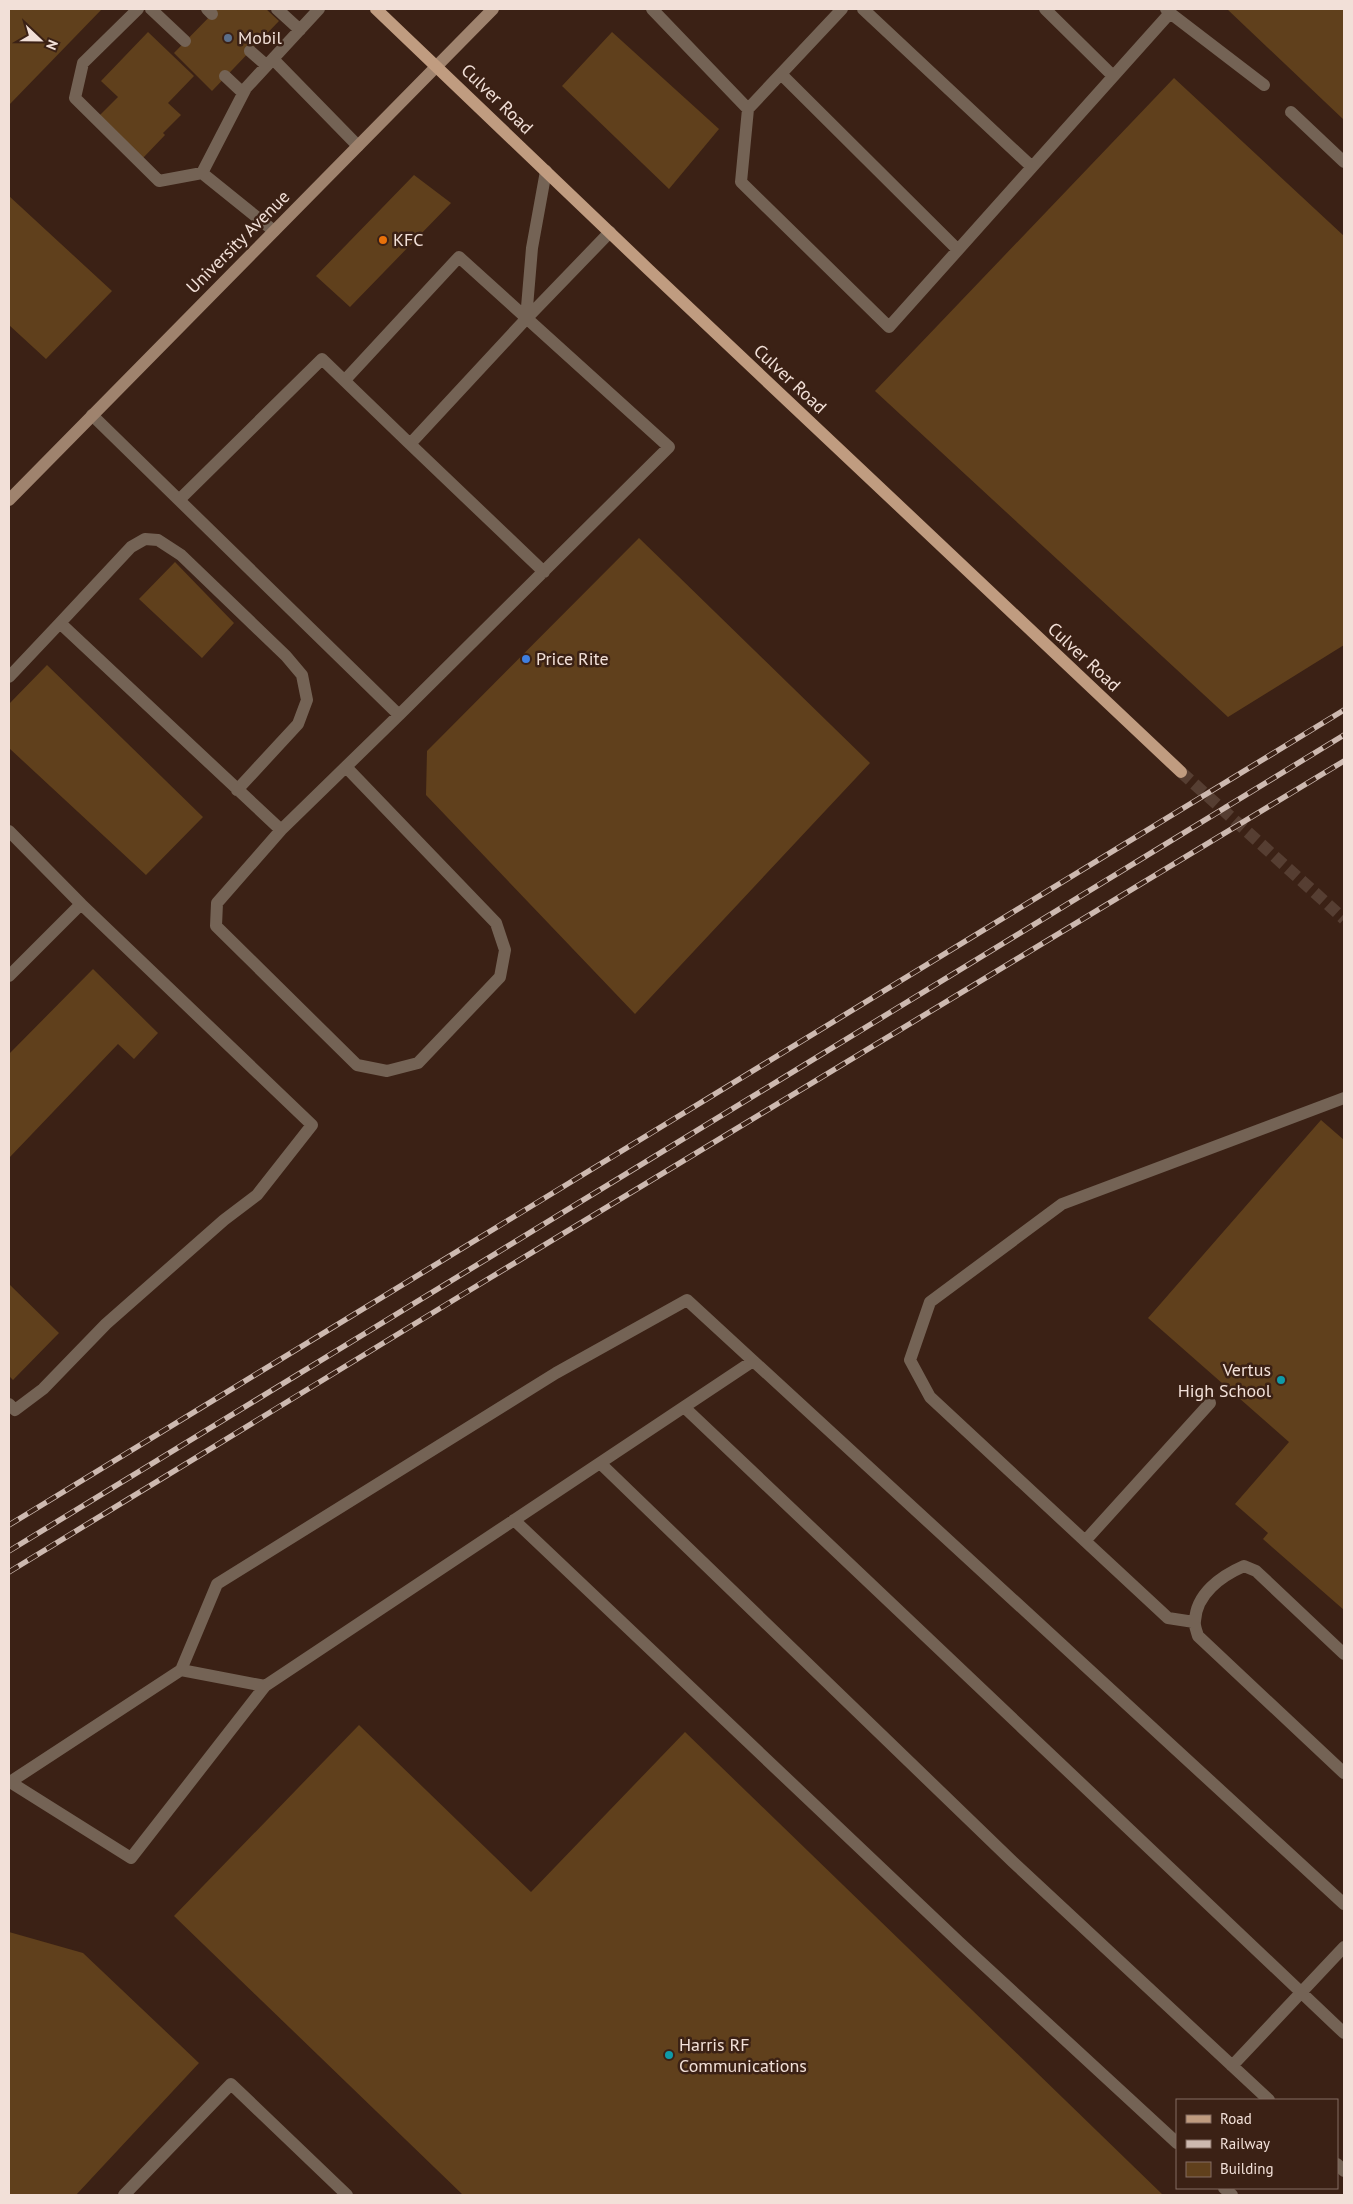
<svg xmlns="http://www.w3.org/2000/svg" width="1353" height="2204" viewBox="0 0 1353 2204" font-family="'PT Sans',sans-serif">
  <style>
    .building { fill: #60401c }
    .lines { fill: none; stroke-linecap: round; stroke-linejoin: round }
    .primary-tunnel { stroke: #563e32; stroke-width: 12; stroke-dasharray: 12 6; stroke-linecap: butt }
    .lane { stroke: #746355; stroke-width: 12 }
    .secondary { stroke: #9f836e; stroke-width: 12 }
    .primary { stroke: #c09c80; stroke-width: 12 }
    .rail-casing { stroke: #cdb9b0; stroke-width: 5.5 }
    .rail { stroke: #3b2115; stroke-width: 4; stroke-dasharray: 11; stroke-linecap: butt }
    .service-dot { fill: #5c6f8a; stroke: #3b2115; stroke-width: 2 }
    .food-dot { fill: #e8710a; stroke: #3b2115; stroke-width: 2 }
    .shop-dot { fill: #3f7fe0; stroke: #3b2115; stroke-width: 2 }
    .culture-dot { fill: #0f9aa8; stroke: #3b2115; stroke-width: 2 }
    .labels { text-anchor: middle; stroke-width: 5; stroke-linejoin: round; paint-order: stroke }
    .poi-label { font-size: 18px; fill: #f2e0d8; stroke: #3b2115; text-anchor: start }
    .street-label { font-size: 18px; fill: #f2e0d8; stroke: #3b2115 }
  </style>
  <rect width="100%" height="100%" fill="#3b2115"/>
  <path class="building" d="M9,9H102L9,105Z
    M217,9H266L279,21L212,91L174,53Z
    M1227,9H1344V120Z
    M148,32L194,76L168,103L181,115L163,133L165,135L143,158L99,116L118,97L101,81Z
    M612,32L719,129L669,189L562,86Z
    M1174,78L1344,236V645L1228,717L875,391Z
    M414,175L451,203L350,307L316,276Z
    M9,196L112,291L46,359L9,325Z
    M639,538L870,763L635,1014L426,795L427,751Z
    M175,562L234,623L202,658L139,599Z
    M47,665L203,817L146,875L9,748V704Z
    M93,969L158,1033L134,1059L118,1044L9,1158V1054Z
    M1321,1120L1344,1140V1610L1263,1539L1268,1533L1235,1504L1289,1442L1148,1318Z
    M9,1284L59,1333L13,1380L9,1376Z
    M359,1725L531,1892L685,1732L1163,2195H463L174,1916Z
    M9,1932L83,1953L199,2063L76,2195H9Z"/>
  <g class="lines">
    <path class="primary-tunnel" d="M1181,772L1344,919"/>
    <path class="lane" d="M138,9L83,63L75,98L159,181L202,173L274,231
      M151,9L185,41
      M207,9L212,14
      M277,9L300,30
      M652,9L748,109L741,182L889,327L1170,13L1166,9
      M863,9L1032,167
      M1045,9L1113,76
      M1170,13L1264,85
      M250,51L266,65
      M273,59L358,146
      M781,74L958,250
      M225,76L243,93
      M748,109L842,9
      M1291,112L1344,162
      M202,173L246,88L319,9
      M526,319L532,248L546,171
      M92,415L399,715L669,447L459,257L345,380
      M410,444L544,572
      M179,500L322,359L410,444L526,319L610,232
      M60,623L131,547L145,539L158,540L181,555L286,656L302,675L307,700L298,724L237,790
      M9,677L60,623L281,830L399,715
      M281,830L217,903L216,926L357,1065L387,1071L418,1063L500,977L505,950L496,923L346,767
      M9,831L81,904L9,976
      M753,1361L265,1686L131,1858L10,1782L181,1670L217,1584L556,1373L687,1300L1344,1904
      M9,1404L15,1410L43,1389L106,1324L224,1220L257,1195L312,1125L81,904
      M684,1407L1344,2033
      M600,1463L1013,1862L1269,2100
      M514,1520L959,1942L1177,2143
      M1085,1541L1210,1403
      M1194,1622L1168,1618L930,1397L910,1360L930,1302L1062,1204L1344,1098
      M1344,1654L1256,1571L1244,1566C1221,1576 1196,1594 1195,1621C1194,1626 1197,1632 1198,1636L1344,1773
      M181,1670L265,1686
      M1232,2066L1344,1947
      M1337,2164L1344,2171
      M1224,2188L1232,2195
      M124,2195L231,2084L347,2195"/>
    <path class="secondary" d="M9,500L493,9"/>
    <path class="primary" d="M376,9L649,270L1181,772"/>
    <g class="rail-casing">
      <path id="rail" d="M9,1525L1344,710
        M9,1551L1344,735
        M9,1572L470,1290L1344,761"/>
    </g>
    <use href="#rail" class="rail"/>
  </g>
  <circle class="service-dot" cx="228" cy="38" r="5"/>
  <circle class="food-dot" cx="383" cy="240" r="5"/>
  <circle class="shop-dot" cx="526" cy="659" r="5"/>
  <g class="culture-dot">
    <circle cx="1281" cy="1380" r="5"/>
    <circle cx="669" cy="2055" r="5"/>
  </g>
  <g class="labels">
    <g class="poi-label">
      <text x="238" y="44">Mobil</text>
      <text x="393" y="246">KFC</text>
      <text x="536" y="665">Price Rite</text>
      <text x="1271" y="1376" text-anchor="end">Vertus<tspan x="1271" dy="21">High School</tspan></text>
      <text x="679" y="2051">Harris RF<tspan x="679" dy="21">Communications</tspan></text>
    </g>
    <g class="street-label">
      <text transform="translate(497 99) rotate(44)" y="6">Culver Road</text>
      <text transform="translate(238 242) rotate(-45)" y="6">University Avenue</text>
      <text transform="translate(790 379) rotate(43)" y="6">Culver Road</text>
      <text transform="translate(1084 657) rotate(43)" y="6">Culver Road</text>
    </g>
  </g>
  <rect width="1353" height="2204" fill="none" stroke="#f2e0d8" stroke-width="20"/>
  <rect x="1176" y="2099" width="162" height="90" fill="#3b2115" stroke="#846d63"/>
  <rect x="1186" y="2115" width="25" height="8" fill="#c09c80" stroke="#846d63"/>
  <text x="1220" y="2124" font-size="15" fill="#f2e0d8">Road</text>
  <rect x="1186" y="2140" width="25" height="8" fill="#cdb9b0" stroke="#846d63"/>
  <text x="1220" y="2149" font-size="15" fill="#f2e0d8">Railway</text>
  <rect x="1186" y="2162" width="25" height="15" fill="#60401c" stroke="#846d63"/>
  <text x="1220" y="2174" font-size="15" fill="#f2e0d8">Building</text>
  <g transform="translate(40 40) rotate(112)" stroke="#3b2115" stroke-width="4" paint-order="stroke">
  <path d="M0-4L9 19L0 12L-9 19Z" fill="#f2e0d8"/>
  <text y="-8" font-size="14" font-weight="bold" text-anchor="middle" fill="#f2e0d8">N</text>
  </g>
</svg>
